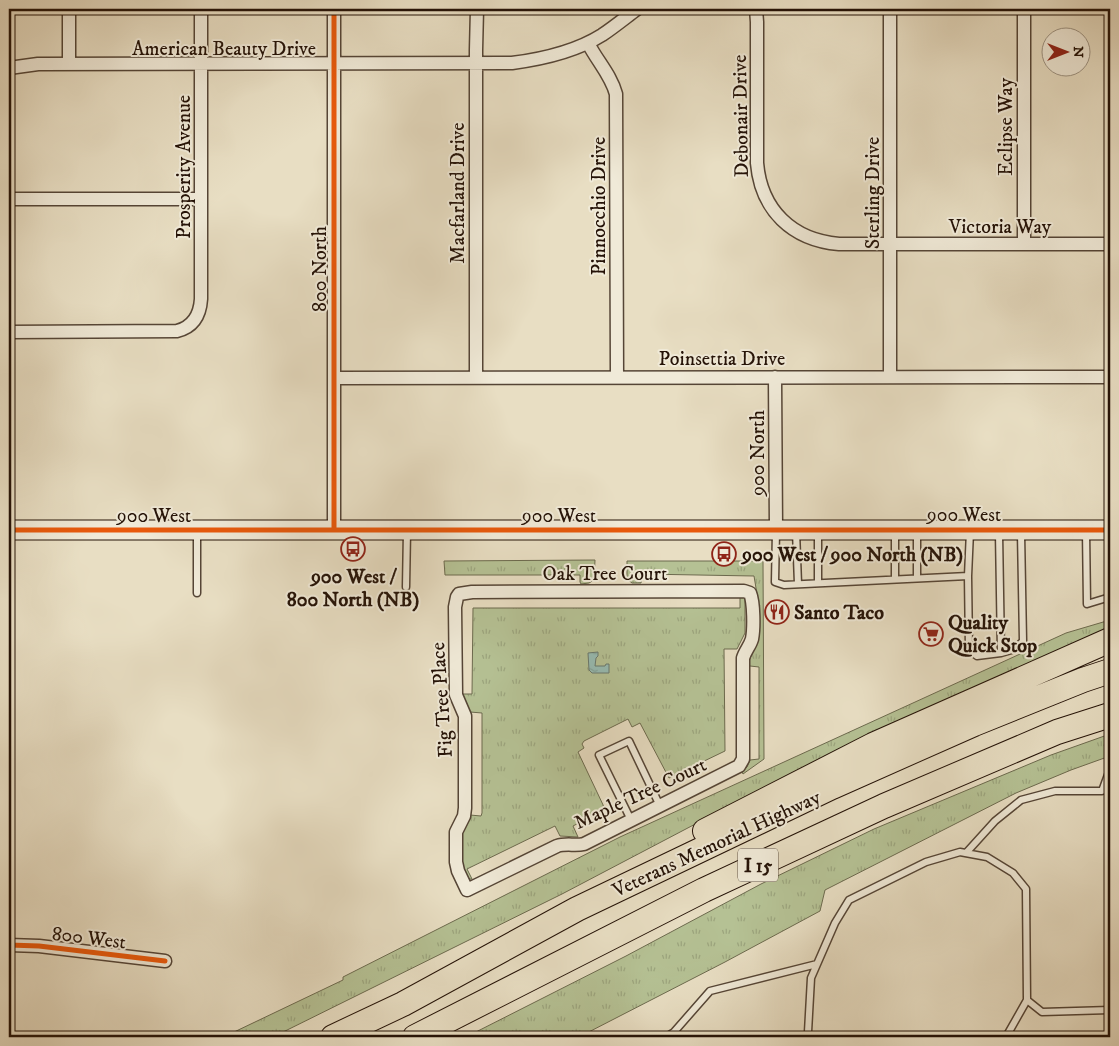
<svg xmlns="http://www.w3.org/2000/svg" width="1119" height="1046" viewBox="0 0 1119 1046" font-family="'IM FELL DW Pica',serif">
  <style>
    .grass { fill: url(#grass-tufts); stroke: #6c6a4e }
    .water { fill: url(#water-ripples); stroke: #69786e }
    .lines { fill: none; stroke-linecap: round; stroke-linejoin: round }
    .service-casing { stroke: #554536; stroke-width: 9 }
    .minor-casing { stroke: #554536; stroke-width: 15 }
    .secondary-casing { stroke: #241207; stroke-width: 21 }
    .motorway-casing { stroke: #241207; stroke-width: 26 }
    .service { stroke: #f0ead8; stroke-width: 6 }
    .minor { stroke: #f0ead8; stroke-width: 12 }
    .secondary { stroke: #f0ead8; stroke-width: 19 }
    .motorway { stroke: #e8dec3; stroke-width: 24 }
    .cycleway-casing { stroke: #f0ead8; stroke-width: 8 }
    .cycleway { stroke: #e8590c; stroke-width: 5 }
    .labels { text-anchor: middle; stroke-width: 4; stroke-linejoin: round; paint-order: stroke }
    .shield { fill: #f0ead8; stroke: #615346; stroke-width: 1 }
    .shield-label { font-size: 19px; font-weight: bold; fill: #241207 }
    .street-label { font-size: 20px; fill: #241207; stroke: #f0ead8 }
    .poi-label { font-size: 20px; font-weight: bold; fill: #241207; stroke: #f0ead8; text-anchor: start }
  </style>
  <defs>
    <pattern id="grass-tufts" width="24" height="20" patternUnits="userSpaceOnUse" patternTransform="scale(1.25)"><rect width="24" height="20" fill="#b5c194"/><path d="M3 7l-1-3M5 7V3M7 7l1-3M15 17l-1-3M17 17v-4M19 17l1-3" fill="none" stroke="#9ca57e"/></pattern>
    <pattern id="water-ripples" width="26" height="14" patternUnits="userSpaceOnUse" patternTransform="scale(1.25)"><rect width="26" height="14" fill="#97bcb3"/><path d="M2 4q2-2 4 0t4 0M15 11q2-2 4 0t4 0" fill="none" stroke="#82a198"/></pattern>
  </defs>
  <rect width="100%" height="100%" fill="#e8dec3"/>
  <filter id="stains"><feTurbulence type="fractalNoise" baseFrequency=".004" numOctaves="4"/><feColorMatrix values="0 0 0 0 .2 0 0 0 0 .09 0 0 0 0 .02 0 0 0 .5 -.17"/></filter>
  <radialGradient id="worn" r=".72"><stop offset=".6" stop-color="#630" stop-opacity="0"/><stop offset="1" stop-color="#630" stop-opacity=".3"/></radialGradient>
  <path class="grass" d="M595,560L594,580L589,583L581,584L580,582V575H445L444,561Z
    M627,561H763L764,759L743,774L742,772L747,767L750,760L759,759V667L750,666L748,664L758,638V600L754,576L642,574L641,583H632L627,579Z
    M740,596L744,597L745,599V633L737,649H724L725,751L669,778L640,723L632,727L628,719L584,741L582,744L584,748L578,752L605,809L573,826L578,837L560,836L555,826L467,869L472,879H469L463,868L461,858V835L470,815L481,816L482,813V713L470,712L461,694H472L473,608H740Z
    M1110,620V632L703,820L562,894L273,1037H213L220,1034L232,1033L343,980V977L620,837L1066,633Z
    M1110,734V756L1071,770L1016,793L825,890L820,911L725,962L579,1037H466L626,956L761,884L874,829L1051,755Z"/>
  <path class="water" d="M598,652V656L596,658L595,666H605L606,664H609V673H592L589,670L588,653Z"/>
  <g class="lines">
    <g class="service-casing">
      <path id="service" d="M197,531V593
        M776,531L775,582L784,585L968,576L970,531
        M796,531L798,584
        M818,531V583
        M1086,531L1087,604L1110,597
        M895,533V579
        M968,576L969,650L977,656L1001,653L999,533
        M917,578V532
        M406,587L407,531
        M1001,653L1015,649L1023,641L1021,533
        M631,820L599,755L629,741L660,806
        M966,853L995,821L1021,800L1055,791H1102L1109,772H1110
        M1027,1000L1042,1012L1110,1010
        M666,1037L674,1032L710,991L817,964
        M809,1037L808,1032L811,978L835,923L849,900L926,862L960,852L987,857L1013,873L1026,889L1027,1000L1006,1037"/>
    </g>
    <g class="minor-casing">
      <path id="minor" d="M69,9V63
        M334,9V530
        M756,9L757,22V163C761,210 792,240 839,244H1110
        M890,9V377
        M588,43C597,61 611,75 616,94L617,377
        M9,68L38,64L512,63C543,59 575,52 602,35C614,27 625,18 637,9
        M9,199H201
        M1024,244V9
        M9,332L177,331C193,327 200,315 201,299V9
        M476,377V50L477,9
        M775,377L776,530
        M334,378L1110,377
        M744,591L750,593C754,603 754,629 752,639C750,646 745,651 743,658V759L739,766L584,844C575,846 566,843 557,846L467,890L458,871L456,862V832L464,816L465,808V716L456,695L455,607L457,597L459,594L472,592Z
        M9,945L39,946L165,961"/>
    </g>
    <g class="secondary-casing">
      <path id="secondary" d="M9,530H1110"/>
    </g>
    <g class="motorway-casing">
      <path id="motorway" d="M705,831L873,745L1110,640
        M333,1037L403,1004L577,909L832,787L974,724L1083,680L1110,671
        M415,1037L704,890L884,806L1057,732L1110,715"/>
    </g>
    <use href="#service" class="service"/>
    <use href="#minor" class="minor"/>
    <use href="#secondary" class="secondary"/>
    <use href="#motorway" class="motorway"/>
    <g class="cycleway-casing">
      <path id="cycleway" d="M334,9V530
        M9,530H1110
        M9,945L39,946L165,961"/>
    </g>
    <use href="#cycleway" class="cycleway"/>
  </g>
  <defs>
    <g id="bus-ring" transform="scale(1.25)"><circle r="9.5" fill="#f0ead8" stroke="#8f2418" stroke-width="1.5"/><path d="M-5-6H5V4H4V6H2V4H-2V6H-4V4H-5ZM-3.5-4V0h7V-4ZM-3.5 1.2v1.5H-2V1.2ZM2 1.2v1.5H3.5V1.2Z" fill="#8f2418"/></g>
    <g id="restaurant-ring" transform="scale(1.25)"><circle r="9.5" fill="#f0ead8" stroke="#8f2418" stroke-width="1.5"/><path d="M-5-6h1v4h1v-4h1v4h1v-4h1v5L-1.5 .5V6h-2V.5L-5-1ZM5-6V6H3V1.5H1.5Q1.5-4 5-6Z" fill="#8f2418"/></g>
    <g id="supermarket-ring" transform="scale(1.25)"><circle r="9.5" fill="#f0ead8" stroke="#8f2418" stroke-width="1.5"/><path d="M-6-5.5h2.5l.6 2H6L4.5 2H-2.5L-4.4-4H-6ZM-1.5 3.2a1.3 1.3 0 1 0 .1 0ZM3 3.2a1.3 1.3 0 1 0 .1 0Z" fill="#8f2418"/></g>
  </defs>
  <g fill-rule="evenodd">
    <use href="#bus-ring" x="353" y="549"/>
    <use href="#bus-ring" x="724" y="554"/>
    <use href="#restaurant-ring" x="777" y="612"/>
    <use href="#supermarket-ring" x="931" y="634"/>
  </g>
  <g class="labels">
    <rect class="shield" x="738" y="848.5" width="40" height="33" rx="4"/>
    <g class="shield-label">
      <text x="758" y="872">I 15</text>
    </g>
    <g class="street-label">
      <text x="224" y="55">American Beauty Drive</text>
      <text transform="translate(740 116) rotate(-91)" y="7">Debonair Drive</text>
      <text transform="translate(1005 127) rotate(-90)" y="7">Eclipse Way</text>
      <text transform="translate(183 167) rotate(-90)" y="7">Prosperity Avenue</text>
      <text transform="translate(457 193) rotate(-90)" y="7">Macfarland Drive</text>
      <text transform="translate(872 193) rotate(-90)" y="7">Sterling Drive</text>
      <text transform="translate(598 206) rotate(-90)" y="7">Pinnocchio Drive</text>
      <text x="1000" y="233">Victoria Way</text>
      <text transform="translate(319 269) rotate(-90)" y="7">800 North</text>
      <text x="722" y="365">Poinsettia Drive</text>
      <text transform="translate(757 453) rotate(-90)" y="7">900 North</text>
      <text x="964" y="521">900 West</text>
      <text x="154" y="522">900 West</text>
      <text x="559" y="522">900 West</text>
      <text x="605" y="580">Oak Tree Court</text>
      <text transform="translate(441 700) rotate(-94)" y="7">Fig Tree Place</text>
      <text transform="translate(640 793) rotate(-25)" y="7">Maple Tree Court</text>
      <text transform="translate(716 843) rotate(-25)" y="7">Veterans Memorial Highway</text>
      <text transform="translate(89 937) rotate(7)" y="7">800 West</text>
    </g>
    <g class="poi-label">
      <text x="742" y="561">900 West / 900 North (NB)</text>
      <text x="353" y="583" text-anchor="middle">900 West /<tspan x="353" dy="23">800 North (NB)</tspan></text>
      <text x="794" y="619">Santo Taco</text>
      <text x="948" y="629">Quality<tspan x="948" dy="23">Quick Stop</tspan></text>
    </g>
  </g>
  <rect width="1119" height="1046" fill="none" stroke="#e8dec3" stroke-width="30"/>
  <rect x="10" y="10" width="1099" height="1026" fill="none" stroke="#241207" stroke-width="2.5"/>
  <rect x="15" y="15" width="1089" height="1016" fill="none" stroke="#241207"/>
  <g transform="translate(1066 52) rotate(90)"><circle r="24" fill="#f0ead8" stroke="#9e9484"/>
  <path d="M0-4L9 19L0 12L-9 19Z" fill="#8f2418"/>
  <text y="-8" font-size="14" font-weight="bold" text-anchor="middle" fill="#241207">N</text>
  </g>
  <rect width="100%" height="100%" filter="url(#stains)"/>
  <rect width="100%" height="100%" fill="url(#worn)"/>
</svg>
